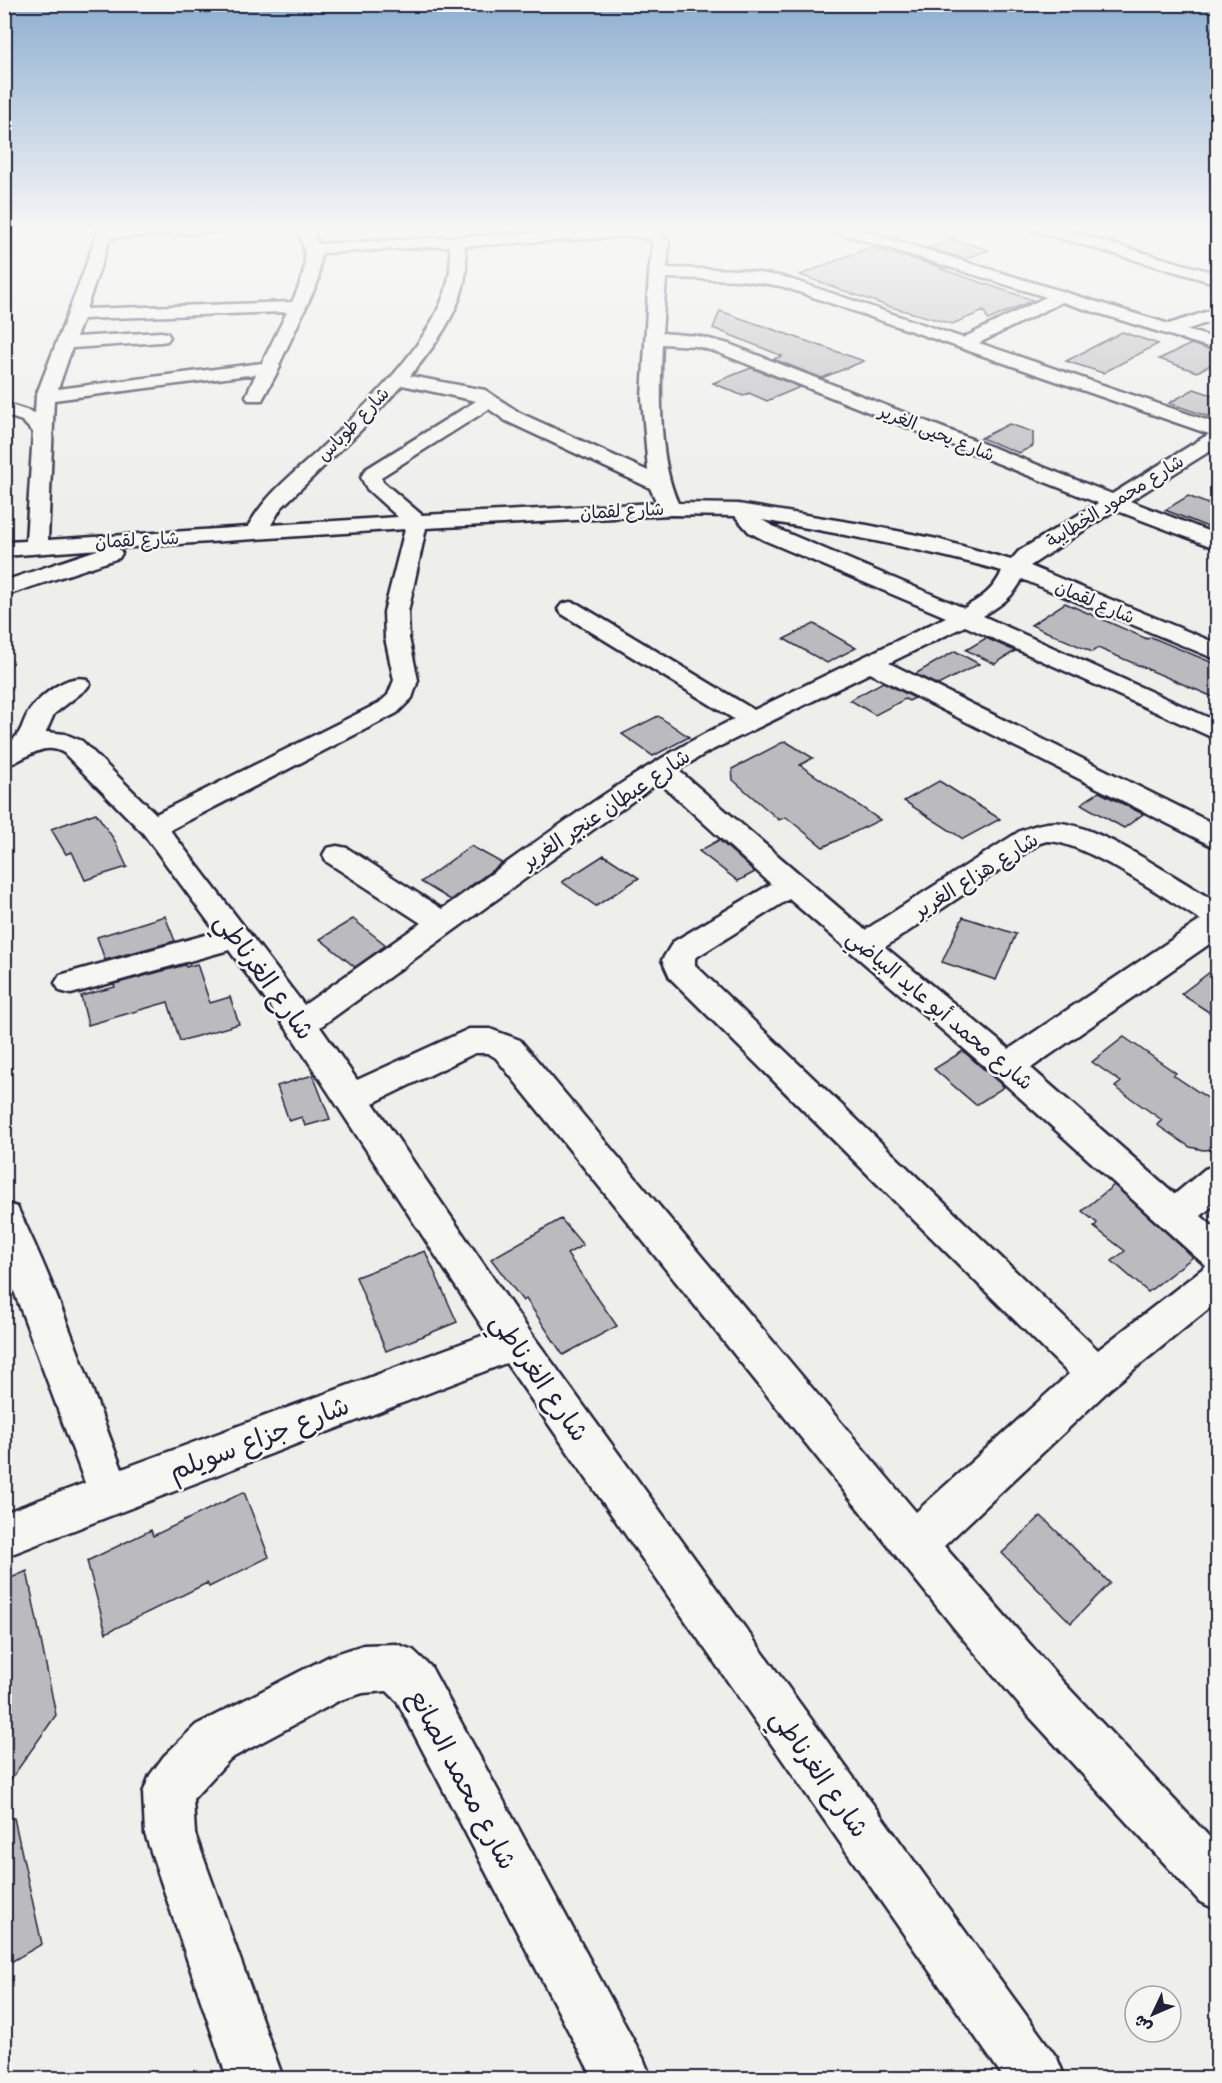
<svg xmlns="http://www.w3.org/2000/svg" width="1222" height="2083" viewBox="0 0 1222 2083" font-family="Mynerve,'Playpen Sans Arabic',sans-serif">
  <style>
    .building { fill: #bbbbbf; stroke: #22223b; stroke-width: 1.5 }
    .lines { fill: none; stroke-linecap: round; stroke-linejoin: round }
    .minor-casing { stroke: #22223b; stroke-width: 5 }
    .minor { fill: #f6f6f2; fill-rule: evenodd }
    .labels { text-anchor: middle; stroke-width: 5; stroke-linejoin: round; paint-order: stroke }
    .far-street-label { font-size: 18px; fill: #22223b; stroke: #f6f6f2 }
    .street-label { font-size: 21px; fill: #22223b; stroke: #f6f6f2 }
    .near-street-label { font-size: 26px; fill: #22223b; stroke: #f6f6f2 }
  </style>
  <rect width="100%" height="100%" fill="#eeeeeb"/>
  <filter id="ink" filterUnits="userSpaceOnUse"><feTurbulence type="fractalNoise" baseFrequency=".0167" numOctaves="2"/><feDisplacementMap in="SourceGraphic" scale="12" xChannelSelector="R" yChannelSelector="G"/><feConvolveMatrix kernelMatrix="1 2 1 2 8 2 1 2 1" color-interpolation-filters="sRGB"/></filter>
  <g filter="url(#ink)">
    <path class="building" d="M952,239L989,250L965,259L928,248Z
      M870,247L944,268L941,269L1033,300L988,320L984,311L952,324L887,306L800,275Z
      M720,311L864,361L822,378L773,359L782,356L713,328Z
      M1122,332L1158,344L1103,373L1066,361Z
      M1191,344L1218,352V361L1197,372L1159,359Z
      M751,368L800,387L767,401L749,393L743,396L713,383Z
      M1194,389L1218,397V420L1169,403Z
      M1009,424L1033,432V446L1019,453L981,438Z
      M1188,496L1218,508V531L1165,510Z
      M1065,603L1147,639L1151,637L1218,665V699L1098,648L1092,652L1031,625Z
      M814,624L856,648L827,663L784,639Z
      M986,638L1015,651L995,664L966,650Z
      M955,651L979,664L938,685L915,674Z
      M883,682L915,698L909,701L905,699L875,715L850,700Z
      M658,716L689,737L653,756L622,734Z
      M785,741L813,758L800,765L880,820L823,847L786,817L779,820L733,780L732,769Z
      M939,781L1000,819L963,839L904,801Z
      M1099,792L1143,814L1124,828L1081,804Z
      M96,813L115,841L127,867L85,880L72,852L66,854L51,829Z
      M719,840L755,872L738,881L699,851Z
      M471,846L502,863L451,900L421,882Z
      M604,855L639,878L596,906L562,882Z
      M165,916L175,941L105,960L97,937Z
      M963,917L1016,934L996,980L942,962Z
      M353,919L386,945L355,967L320,939Z
      M197,964L210,1003L230,997L239,1024L180,1041L168,1002L88,1025L81,996L115,987L114,984L185,965L186,967Z
      M1218,966V1018L1181,994Z
      M1124,1037L1176,1073L1173,1075L1218,1105V1149L1203,1150L1190,1147L1157,1125L1162,1120L1115,1087L1121,1082L1092,1062Z
      M963,1051L1004,1087L976,1105L934,1069Z
      M313,1075L330,1119L305,1126L302,1117L289,1121L277,1086Z
      M1114,1185L1193,1257L1148,1292L1112,1261L1125,1251L1094,1227L1097,1223L1082,1211Z
      M561,1219L583,1245L567,1254L617,1326L563,1355L526,1299L523,1301L491,1259Z
      M425,1251L457,1322L386,1351L356,1277Z
      M244,1492L269,1557L209,1587L207,1583L106,1633L87,1561L151,1530L153,1536Z
      M1041,1516L1110,1583L1071,1623L1002,1553Z
      M27,1571L56,1715L4,1789V1581Z
      M14,1818L42,1944L4,1966V1819Z"/>
    <g class="lines">
      <g class="minor-casing">
        <path id="minor" d="M99,227H113V229L234,227L227,231L110,238L86,309L292,302C306,273 310,258 297,227H311L318,244L634,228L657,232L669,241L667,268L741,270L784,277L963,338L1046,297L830,230L828,227H851L1169,324L1218,308V319L1186,330L1218,339V350L1062,302L979,343L1218,424V446L1130,501L1218,535V549L1115,510L1030,566L1218,644V660L1022,579C1014,597 999,606 983,616L1218,722V740L965,626L889,663L1218,826V847L1208,844L870,673L706,753L678,770L865,930L1020,831C1033,826 1046,821 1061,823C1104,828 1178,880 1218,903V938L1031,1068L1175,1194L1205,1169L1218,1165V1201L1201,1216L1218,1231V1301L1111,1388L944,1546L1062,1681L1218,1846V1910L1200,1902L1028,1715L959,1634L496,1058L488,1053H475L373,1103L528,1329L1057,2058L1065,2078H1004L506,1363L4,1557V1513L85,1483L4,1264V1203L17,1207C59,1291 88,1382 122,1469L487,1334L289,1032L229,950L71,994L60,991L55,983L60,975L216,932L143,833L64,753C41,740 26,761 4,766V746C27,733 19,721 34,705C46,692 68,674 86,679L90,684L86,689L54,714L46,732L65,734L82,741L156,814L379,703L388,695L394,680L385,638L384,612L405,529L118,548L122,553L119,558L4,596V581L100,549L4,556V542L26,541L33,432L22,421L4,415V403L35,413L36,396L83,274ZM634,236L648,239L653,243L649,273L642,398L648,471L520,413L485,390L410,376C439,341 475,293 464,246ZM449,246C464,318 364,407 317,452C292,475 264,496 248,527L48,540L54,400L256,374L246,396L248,400H262L280,367L279,365L318,281L321,253ZM666,278L741,280L781,286L1209,434L1112,494L729,344L697,336L662,333ZM287,312L262,363L58,389L72,348L161,342L167,341L170,337L167,333L161,332L76,337L83,319ZM662,344L696,346L717,352L1098,503L1019,551L1011,560L937,539L867,525L738,504L678,503C658,459 660,392 662,344ZM402,385L476,401L366,469L361,477L367,489L398,517L271,525L281,508L361,430ZM489,409L506,421L650,488L657,503L422,515L383,482L381,477ZM670,515L735,516L749,532L764,540L946,617L754,710L578,604L570,602L562,604L558,609L562,614L734,719C629,770 537,842 442,909L347,848L337,846L327,848L323,855L327,862L421,923L304,1005L170,830L397,713L412,698L418,680L409,638L408,612L426,528ZM762,520C843,534 923,549 1002,571C994,590 981,598 964,608L780,530ZM659,782L771,884L673,942L662,960L670,978L1069,1374L916,1512L520,1040L490,1029H469L357,1080L320,1027ZM1047,841C1084,841 1166,899 1201,920L1009,1049L885,947L1040,843ZM789,899L996,1076L1206,1266L1098,1350L695,965V958Z
          M1030,227H1053L1218,274V284L1032,230Z
          M396,1644L413,1650L431,1667L643,2058L651,2078H593L397,1701L387,1691L363,1693L340,1700L230,1759L193,1799L195,1834L283,2078H227L145,1834L143,1793L150,1775L164,1756L196,1725L330,1656L363,1645Z"/>
      </g>
      <use href="#minor" class="minor"/>
    </g>
  </g>
  <linearGradient id="sky" x2="0" y2="1"><stop stop-color="#8eafd1"/><stop offset="0.44" stop-color="#f7f7f6"/><stop offset="1" stop-color="#f7f7f6" stop-opacity="0"/></linearGradient>
  <rect width="1222" height="519" fill="url(#sky)"/>
  <g class="labels">
    <g class="far-street-label">
      <text transform="translate(353 424) rotate(-46)" y="6">شارع طوباس</text>
      <text transform="translate(937 433) rotate(22)" y="6">شارع يحيى الغرير</text>
      <text transform="translate(1115 501) rotate(-32)" y="6">شارع محمود الخطايبة</text>
      <text transform="translate(622 511) rotate(-3)" y="6">شارع لقمان</text>
      <text transform="translate(137 540) rotate(-3)" y="6">شارع لقمان</text>
      <text transform="translate(1095 602) rotate(23)" y="6">شارع لقمان</text>
    </g>
    <g class="street-label">
      <text transform="translate(606 809) rotate(-34)" y="7">شارع عبطان عنجر الغرير</text>
      <text transform="translate(976 875) rotate(-32)" y="7">شارع هزاع الغرير</text>
      <text transform="translate(940 1010) rotate(40)" y="7">شارع محمد أبو عايد البياضي</text>
    </g>
    <g class="near-street-label">
      <text transform="translate(265 976) rotate(54)" y="9">شارع الغرناطي</text>
      <text transform="translate(540 1377) rotate(55)" y="9">شارع الغرناطي</text>
      <text transform="translate(259 1438) rotate(-21)" y="9">شارع جزاع سويلم</text>
      <text transform="translate(820 1773) rotate(55)" y="9">شارع الغرناطي</text>
      <text transform="translate(463 1779) rotate(62)" y="9">شارع محمد الصانع</text>
    </g>
  </g>
  <rect width="1222" height="2083" fill="none" stroke="#f6f6f2" stroke-width="24"/>
  <rect x="12" y="12" width="1198" height="2059" fill="none" stroke="#22223b" stroke-width="2" filter="url(#ink)"/>
  <g transform="translate(1153 2014) rotate(226)"><circle r="28" fill="#f6f6f2" stroke="#a1a1a9" stroke-width="1.5"/>
  <path d="M0-4.5L10 22L0 15L-10 22Z" fill="#22223b"/>
  <text y="-9" font-size="16" font-weight="bold" text-anchor="middle" fill="#22223b">ش</text>
  </g>
</svg>
